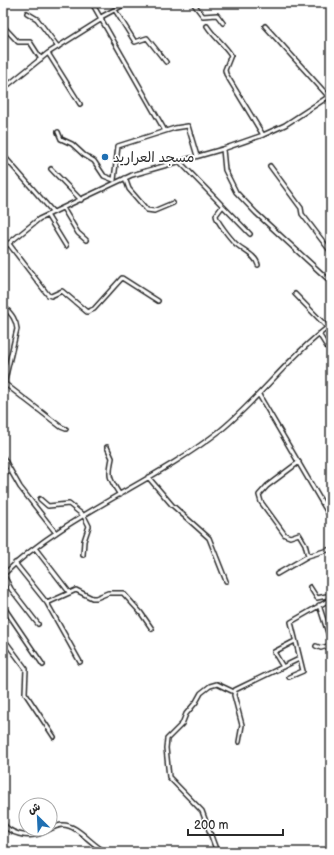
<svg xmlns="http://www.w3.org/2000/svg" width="334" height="855" viewBox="0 0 334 855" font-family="'Balsamiq Sans','Playpen Sans Arabic',sans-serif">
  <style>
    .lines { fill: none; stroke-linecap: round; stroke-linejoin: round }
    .minor-casing { stroke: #2b2b2b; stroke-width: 6 }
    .minor { stroke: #fff; stroke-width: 3 }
    .poi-dot { fill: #1f6fb2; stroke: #fff; stroke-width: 1.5 }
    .labels { text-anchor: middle; stroke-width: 3.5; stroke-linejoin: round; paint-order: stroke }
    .poi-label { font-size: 14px; fill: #2b2b2b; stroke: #fff; text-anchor: start }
  </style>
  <rect width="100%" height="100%" fill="#fff"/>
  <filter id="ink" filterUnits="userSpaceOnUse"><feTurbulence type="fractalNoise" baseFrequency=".025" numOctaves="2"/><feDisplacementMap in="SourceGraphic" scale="8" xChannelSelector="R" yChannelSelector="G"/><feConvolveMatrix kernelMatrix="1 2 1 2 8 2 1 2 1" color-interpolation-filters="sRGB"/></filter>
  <g filter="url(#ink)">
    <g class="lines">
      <g class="minor-casing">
        <path id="minor" d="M92,3L165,131
          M193,3L203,16L217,15L223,23
          M115,10L135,42L147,38L166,62
          M27,13L37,19L58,47
          M101,17L127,3
          M3,26L18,42H30L41,59
          M207,26C214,37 224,44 231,55L225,70L226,74L263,135
          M265,26L329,97
          M48,53L80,104
          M3,89L48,53L102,19
          M58,132L61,139L72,144L84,155L94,161L104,176L114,180
          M223,149L225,170L236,192L256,213L331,282
          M3,155L53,212
          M179,161L250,234
          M270,166L301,208L302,214L331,252
          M51,169L81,200
          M125,178L129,189L147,210L154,211L173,203
          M114,180L118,146L175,128L188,126L197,156
          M222,207L216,215C216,221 231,239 235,243C242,250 256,255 258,265
          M63,208L78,233L86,240
          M47,215L66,246
          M9,244L48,295L51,296L62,291L87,312L94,309L122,278L158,301
          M3,248L39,219L132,175L223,149L263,135L285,125L331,95
          M295,294L328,328
          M3,305C10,313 16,318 17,329L3,388
          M319,334L331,353
          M331,363V367
          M4,383L61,427L66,429
          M259,395L331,518
          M107,447L112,458C108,477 109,478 120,495
          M3,457L20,487L56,533
          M299,462L267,486L259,495L261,502L285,535L290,537L299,534L305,544L308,556
          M3,474L9,470
          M148,477L172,505L209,538L226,581
          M40,499L48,506L69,504L84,516L89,526L84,541L83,555
          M35,548L69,592
          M15,563L47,603L80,662
          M3,574L11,589L38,624
          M277,574L308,556L331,549
          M3,575C66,514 152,484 221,430C260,398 290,355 331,325
          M310,587L317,598L331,595
          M47,603L76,590L92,598H96L108,593H123L141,613L152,629
          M319,605L331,642
          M3,606L43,665
          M3,638L26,669L25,693L54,737
          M316,646L321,648L331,645
          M283,667L274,652L295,641
          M289,677L303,671L291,622L331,599
          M239,742L242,725L234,695L235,690L299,659
          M3,823C9,834 28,838 39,834C47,831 54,826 62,825C77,824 91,845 106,852
          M217,852L202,811L169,777L166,748L167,739L182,724L186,714L196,702L201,693L210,686L217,684L234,692
          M279,852H286"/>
      </g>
      <use href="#minor" class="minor"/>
    </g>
  </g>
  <circle class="poi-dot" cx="105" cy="157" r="4"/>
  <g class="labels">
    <g class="poi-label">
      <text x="113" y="162">مسجد العراريد</text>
    </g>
  </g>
  <rect width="334" height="855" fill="none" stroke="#fff" stroke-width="16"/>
  <rect x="8" y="8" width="318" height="839" fill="none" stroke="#2b2b2b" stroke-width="1.5" filter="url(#ink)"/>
  <g transform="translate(38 817) rotate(336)"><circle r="19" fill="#ffffff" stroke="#aaaaaa"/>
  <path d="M0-3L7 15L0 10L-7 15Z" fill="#1f6fb2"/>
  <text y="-6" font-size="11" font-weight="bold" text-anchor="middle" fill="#2b2b2b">ش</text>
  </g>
  <path d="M188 829v6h95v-6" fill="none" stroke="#2b2b2b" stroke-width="2"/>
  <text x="194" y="829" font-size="12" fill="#2b2b2b" stroke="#ffffff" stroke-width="3" paint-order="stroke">200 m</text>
</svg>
